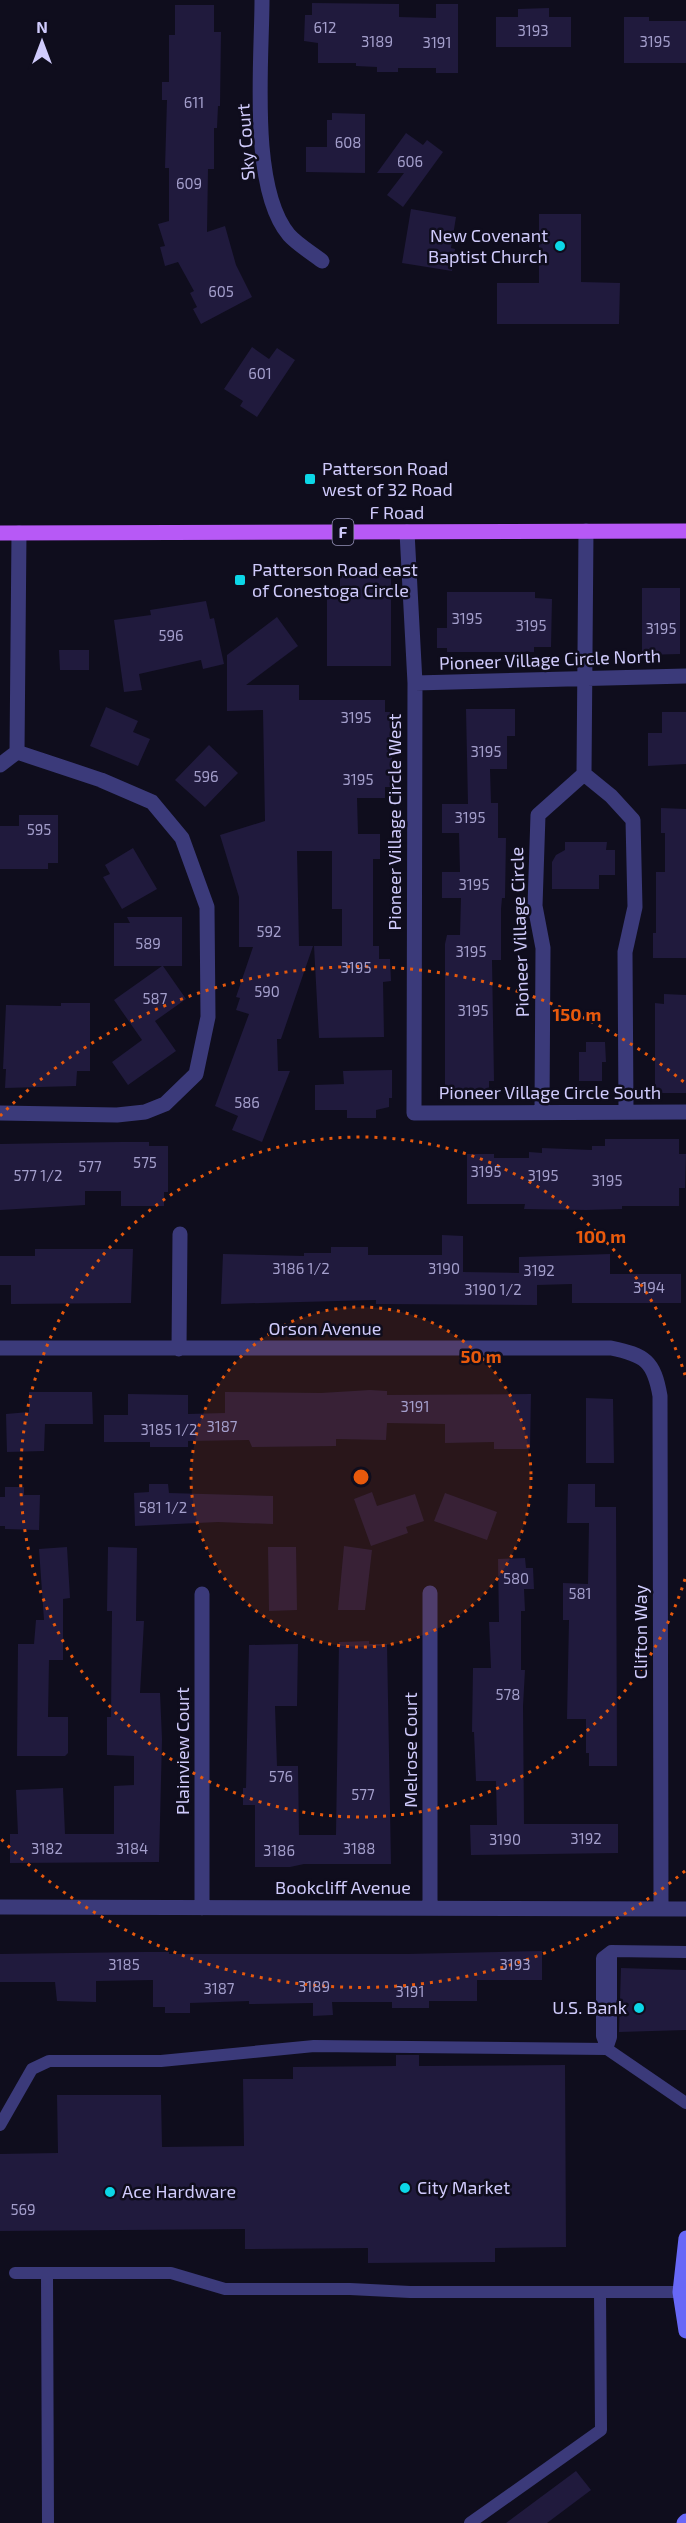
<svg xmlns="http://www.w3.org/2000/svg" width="686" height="2523" viewBox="0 0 686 2523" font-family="'Exo 2',sans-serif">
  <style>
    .building { fill: #201a3d }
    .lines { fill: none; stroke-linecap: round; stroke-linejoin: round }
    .lane { stroke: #3b3a7a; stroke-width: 12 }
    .street { stroke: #3b3a7a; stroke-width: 15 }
    .secondary { stroke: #6868f7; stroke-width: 15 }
    .primary { stroke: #b759f6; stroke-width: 15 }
    .ring { fill: none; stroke: #e8590c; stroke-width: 3; stroke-dasharray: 3 6 }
    .poi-dot { fill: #0cd7e7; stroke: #0f0d1d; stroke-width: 2 }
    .labels { text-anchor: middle; stroke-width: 5; stroke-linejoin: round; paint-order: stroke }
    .number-label { font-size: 15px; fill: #a49fcc }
    .shield { fill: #0f0d1d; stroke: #9692b9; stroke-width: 1.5 }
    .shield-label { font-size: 16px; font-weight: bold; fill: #d0cbfc }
    .street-label { font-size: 18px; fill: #d0cbfc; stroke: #0f0d1d }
    .poi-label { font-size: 18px; fill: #d0cbfc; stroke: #0f0d1d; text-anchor: start }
    .centre { fill: #e8590c; stroke: #0f0d1d; stroke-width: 3 }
    .ring-label { font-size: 18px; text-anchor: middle; font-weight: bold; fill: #e8590c; stroke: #0f0d1d; stroke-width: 5; stroke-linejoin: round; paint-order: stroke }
  </style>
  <rect width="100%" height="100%" fill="#0f0d1d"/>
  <path class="building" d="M312,3L399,4V17L436,18V4H458V73H436V68H398V72H377V67L356,66V63H318V43L304,41L305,15H312Z
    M175,5H214V32H221L220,106H218L217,128H214V169H208L207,232L225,226L236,265L252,297L201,324L193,309L197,307L190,293L194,291L178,262L165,266L160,247L165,246L158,224L169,221V168H165L167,100H162V82H169V35H175Z
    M549,8V17H571V47H496V17H518V9Z
    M624,17H649V21H686V63H624Z
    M332,113L365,114V173L306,172V147H327V120H332Z
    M406,133L423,145L427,140L443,152L403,207L387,195L404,173H377Z
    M411,209L456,217L451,248L455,249L452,271L402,263Z
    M539,214H581V282L620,283L619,324H497V283H539Z
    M252,347L269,359L277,348L295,360L257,417L240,406L243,401L224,389Z
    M340,574H391V666H327V589H340Z
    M642,588H680V654L642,655Z
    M447,592H535V598L552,599L551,647H534V652H447V648H437V628H447Z
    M206,601L210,619L214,618L224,664L203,669L201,660L139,674L142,690L124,692L114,620L151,615L150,610Z
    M277,617L298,646L246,685H299V700H385V712H392V787H385V798H357L358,834H380V859H373V946H379V959H390L391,981L383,982L384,1037L319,1038L314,946H342V909H332V851H297L299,946H313L281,1039H277L278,1071H290L262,1142L232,1130L238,1116L215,1106L249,1014L236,1010L240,998L236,997L253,947H239V897L220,835L265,821L263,710L227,711V655Z
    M59,650H89V670H60Z
    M106,707L138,721L133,732L150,739L138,766L90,746Z
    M466,709H515V736H507V769H490L491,803H498V838H506L505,898H502L501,909V960H492L494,1081H489V1094H445V944L447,935H460L461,898H442V872H460L459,833H442V804H468Z
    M662,712H686V764L648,766V733H662Z
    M209,745L238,773L205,807L175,780Z
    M661,808L686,809V958H653V933H656V872H665V833H661Z
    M19,815H58V863H48V869H0V826H19Z
    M565,842H607L606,850H615V875H599V889H552V862L556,855L565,850Z
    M133,848L157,889L122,909L103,877L110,874L105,865Z
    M127,917H182V966H163L186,999L155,1021L176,1051L128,1085L112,1062L142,1040L114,1000L162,966H114V923H130Z
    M664,994L686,995V1093H655V1003L664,1004Z
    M61,1003H90V1071H77L76,1086L5,1088L6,1069H3L6,1005L61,1006Z
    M586,1042H605L606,1062H602V1081H579V1052H586Z
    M392,1070V1098H389V1107L376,1110V1118H347V1110H315V1085L344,1084L343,1071Z
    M605,1139H679V1154H686L685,1188H679V1206H622V1209L586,1210L524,1209L525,1204H467V1154H494V1158H529V1152L542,1153V1148L592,1150V1146H605Z
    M121,1142H149V1146H168V1192H164V1206H121V1191H85V1205L0,1210V1144Z
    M442,1235L463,1236V1272L519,1273V1257L610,1254V1274H681V1303H572V1284L537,1285V1305L376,1304V1300L221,1304L223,1254L304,1256V1253H331V1247H368V1255H442Z
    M35,1249H133L131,1303L11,1304V1285H0V1256H35Z
    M370,1390L387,1391V1395L531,1394L530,1449H494V1442L445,1443V1424L387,1423L386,1440L336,1439V1446L252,1447L249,1440L188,1441V1447H150V1442H104V1415H128V1394L188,1395V1414L225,1413V1392L321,1393Z
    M29,1392H92L93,1424H45L44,1451L7,1452L6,1414L29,1412Z
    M586,1398L613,1399L614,1463H586Z
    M149,1484H168L169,1493L273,1496V1524L218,1522L135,1526L134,1493L149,1492Z
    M568,1484H595V1507H616L617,1766H589V1753H586V1719H567L569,1620H563V1583L588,1584L589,1523H567Z
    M5,1487H24V1495H40L39,1530L5,1529V1526H0V1497H5Z
    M372,1492L377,1506L415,1494L424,1521L406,1527L408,1533L371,1546L354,1499Z
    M445,1493L497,1512L487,1540L434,1521Z
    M344,1546L372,1550L365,1610H338Z
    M67,1547L70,1598L63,1599V1660H49L48,1717H68V1753L65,1756H17L18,1644H34L36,1620H44L39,1549Z
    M108,1547L137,1548L136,1621H144L140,1693H160L162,1739L159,1862L10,1863V1834H18L16,1790L63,1788L65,1834H114V1786L134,1785V1756L107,1755V1717H111L112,1611H107Z
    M268,1547H296L297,1610L269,1611Z
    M525,1558L526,1568H533L534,1589H524L525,1611H521V1670H525L523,1706L524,1824H618V1853L471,1855L470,1825H497L496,1781H476L474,1732H472L473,1668H491L489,1622H499L498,1559Z
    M369,1641V1644H387L391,1864H304L290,1867H255V1805H243V1788H246L249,1645L298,1644L297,1706H275L277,1766H298L299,1835H336L339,1642Z
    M542,1951V1980H477V2001H429V2008H392V2002H332L333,2015L313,2016V2003L249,2004V2001L190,2003V2013H165V2007H153V1980L96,1981V2002L57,2001L55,1982H0V1954L144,1952H169V1954H407Z
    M621,1968L686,1970V2030L619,2032Z
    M396,2055H419V2066L565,2065L566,2247L495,2248V2262L368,2263V2248L245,2249V2229L0,2231V2154L58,2153L57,2095H161L162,2147L244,2146L243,2079H293V2067L396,2066Z
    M576,2471L591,2490L547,2523H506Z"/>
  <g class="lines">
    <path class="lane" d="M611,1951V2000
      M602,2000V1958L611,1951L686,1952
      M602,2017V2036L607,2049
      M607,2049L611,2037V2017
      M0,2125L32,2069L49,2061H161L314,2046L607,2049L686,2103
      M15,2273H171L225,2289H350L410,2292H680
      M47,2273L48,2523
      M470,2523L601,2430L600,2292"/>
    <path class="street" d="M262,0C262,60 249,188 289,235C298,245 312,253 322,261
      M586,531L584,774L611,796L633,820L635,907L625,952L626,1111
      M407,532L415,683L414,1113L686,1112
      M415,683L686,676
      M17,752L19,533
      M0,765L17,752
      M542,1111L543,948L535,906L538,815L584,774
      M0,1113L117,1115L145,1112L165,1104L196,1074L208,1017L207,907L182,838L152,802L101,780L17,752
      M0,1348H611C645,1355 654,1361 660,1396L661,1907
      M179,1349L180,1234
      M430,1593V1907
      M202,1594V1908
      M0,1907L686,1909"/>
    <path class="secondary" d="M686,2238L680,2292L686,2331
      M684,2523L686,2521"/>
    <path class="primary" d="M0,533L686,531"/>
  </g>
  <circle cx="361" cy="1477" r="170" fill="#e8590c" fill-opacity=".12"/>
  <g class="ring">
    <circle cx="361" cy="1477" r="170"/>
    <path d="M685 1579A340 340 0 1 1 685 1375"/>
    <path d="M685 1871A510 510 0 0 1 0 1838M0 1116A510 510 0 0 1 685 1083"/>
  </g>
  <g class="poi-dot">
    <circle cx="560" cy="246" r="6"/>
    <rect x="304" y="473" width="12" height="12" rx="3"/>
    <rect x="234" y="574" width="12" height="12" rx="3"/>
    <circle cx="639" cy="2008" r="6"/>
    <circle cx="405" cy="2188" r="6"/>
    <circle cx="110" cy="2192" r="6"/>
  </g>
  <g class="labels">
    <g class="number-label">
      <text x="325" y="33">612</text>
      <text x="533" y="36">3193</text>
      <text x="377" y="47">3189</text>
      <text x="655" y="47">3195</text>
      <text x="437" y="48">3191</text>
      <text x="194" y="108">611</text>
      <text x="348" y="148">608</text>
      <text x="410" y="167">606</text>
      <text x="189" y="189">609</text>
      <text x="221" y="297">605</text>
      <text x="260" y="379">601</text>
      <text x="467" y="624">3195</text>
      <text x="531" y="631">3195</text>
      <text x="661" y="634">3195</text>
      <text x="171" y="641">596</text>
      <text x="356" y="723">3195</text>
      <text x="486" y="757">3195</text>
      <text x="206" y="782">596</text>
      <text x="358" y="785">3195</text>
      <text x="470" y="823">3195</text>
      <text x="39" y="835">595</text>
      <text x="474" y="890">3195</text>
      <text x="269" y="937">592</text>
      <text x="148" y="949">589</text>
      <text x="471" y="957">3195</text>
      <text x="356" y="973">3195</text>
      <text x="267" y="997">590</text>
      <text x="155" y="1004">587</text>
      <text x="473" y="1016">3195</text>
      <text x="247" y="1108">586</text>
      <text x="145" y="1168">575</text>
      <text x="90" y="1172">577</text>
      <text x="486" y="1177">3195</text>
      <text x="38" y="1181">577 1/2</text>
      <text x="543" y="1181">3195</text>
      <text x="607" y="1186">3195</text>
      <text x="301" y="1274">3186 1/2</text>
      <text x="444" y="1274">3190</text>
      <text x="539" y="1276">3192</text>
      <text x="649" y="1293">3194</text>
      <text x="493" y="1295">3190 1/2</text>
      <text x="415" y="1412">3191</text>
      <text x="222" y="1432">3187</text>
      <text x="169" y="1435">3185 1/2</text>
      <text x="163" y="1513">581 1/2</text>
      <text x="516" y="1584">580</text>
      <text x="580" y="1599">581</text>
      <text x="508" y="1700">578</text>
      <text x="281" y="1782">576</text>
      <text x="363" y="1800">577</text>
      <text x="586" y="1844">3192</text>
      <text x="505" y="1845">3190</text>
      <text x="47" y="1854">3182</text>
      <text x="132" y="1854">3184</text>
      <text x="359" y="1854">3188</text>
      <text x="279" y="1856">3186</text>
      <text x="124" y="1970">3185</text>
      <text x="515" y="1970">3193</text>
      <text x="314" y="1992">3189</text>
      <text x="219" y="1994">3187</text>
      <text x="410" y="1997">3191</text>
      <text x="23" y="2215">569</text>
    </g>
    <rect class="shield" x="332.5" y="519" width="21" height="26" rx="4.5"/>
    <g class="shield-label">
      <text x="343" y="538">F</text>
    </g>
    <g class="street-label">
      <text transform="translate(246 142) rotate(-94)" y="6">Sky Court</text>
      <text x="397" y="519">F Road</text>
      <text transform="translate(550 660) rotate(-2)" y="6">Pioneer Village Circle North</text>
      <text transform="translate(395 822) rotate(-90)" y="6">Pioneer Village Circle West</text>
      <text transform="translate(520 932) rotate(-92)" y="6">Pioneer Village Circle</text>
      <text x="550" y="1099">Pioneer Village Circle South</text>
      <text x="325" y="1335">Orson Avenue</text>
      <text transform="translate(641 1632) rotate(-90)" y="6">Clifton Way</text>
      <text transform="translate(411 1750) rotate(-90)" y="6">Melrose Court</text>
      <text transform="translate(183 1751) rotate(-90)" y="6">Plainview Court</text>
      <text x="343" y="1894">Bookcliff Avenue</text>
    </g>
    <g class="poi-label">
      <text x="548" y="242" text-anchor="end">New Covenant<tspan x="548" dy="21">Baptist Church</tspan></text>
      <text x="322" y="475">Patterson Road<tspan x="322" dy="21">west of 32 Road</tspan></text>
      <text x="252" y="576">Patterson Road east<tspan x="252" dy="21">of Conestoga Circle</tspan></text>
      <text x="627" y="2014" text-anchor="end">U.S. Bank</text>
      <text x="417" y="2194">City Market</text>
      <text x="122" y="2198">Ace Hardware</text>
    </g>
  </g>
  <circle cx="361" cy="1477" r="9" class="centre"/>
  <g class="ring-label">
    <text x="577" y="1021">150 m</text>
    <text x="601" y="1243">100 m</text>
    <text x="481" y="1363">50 m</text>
  </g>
  <g transform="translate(42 42)" stroke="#0f0d1d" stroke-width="4.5" paint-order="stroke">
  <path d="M0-4.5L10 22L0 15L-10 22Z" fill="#d0cbfc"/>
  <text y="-9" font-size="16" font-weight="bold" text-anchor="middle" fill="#d0cbfc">N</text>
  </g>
</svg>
